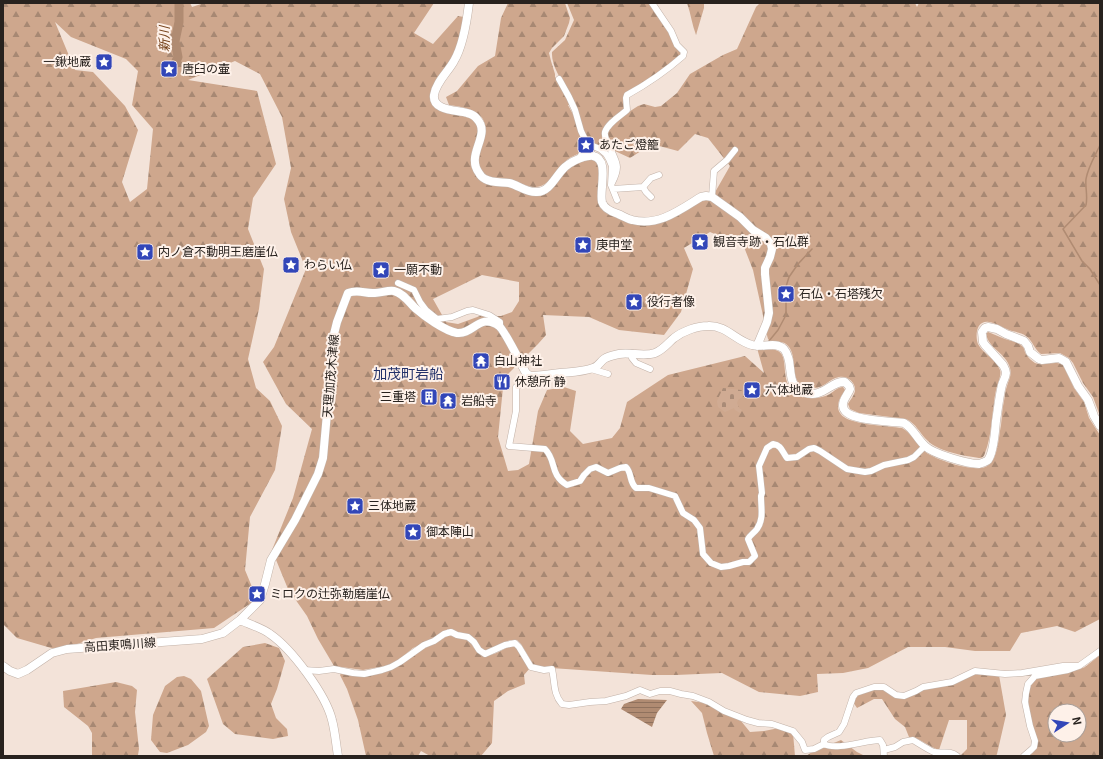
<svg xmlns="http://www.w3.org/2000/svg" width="1103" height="759" viewBox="0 0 1103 759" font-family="Georgia,'Noto Sans JP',serif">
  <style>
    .forest { fill: url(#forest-firs); fill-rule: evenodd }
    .cemetery { fill: url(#cemetery-stones) }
    .water { fill: url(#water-rules) }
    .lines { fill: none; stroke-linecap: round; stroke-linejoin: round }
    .stream { stroke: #b08b72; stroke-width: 1.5 }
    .river { stroke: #b08b72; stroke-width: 9 }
    .minor-casing { stroke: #c2b2a8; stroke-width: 7 }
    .major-casing { stroke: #c2b2a8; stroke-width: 9 }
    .minor { stroke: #fff; stroke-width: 6 }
    .major { stroke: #fff; stroke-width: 8 }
    .labels { text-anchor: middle; stroke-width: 4; stroke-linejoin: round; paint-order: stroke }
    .poi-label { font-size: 12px; fill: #28221e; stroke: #fef1e9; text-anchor: start }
    .street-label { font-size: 12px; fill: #28221e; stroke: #fef1e9 }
    .water-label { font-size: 13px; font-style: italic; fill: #76431c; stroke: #fef1e9 }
    .quarter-label { font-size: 14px; fill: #24326a; stroke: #fef1e9 }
  </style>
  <defs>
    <pattern id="forest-firs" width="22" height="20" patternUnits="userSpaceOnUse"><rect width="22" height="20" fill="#cea78d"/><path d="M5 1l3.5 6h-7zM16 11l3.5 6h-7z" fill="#a78873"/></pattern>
    <pattern id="cemetery-stones" width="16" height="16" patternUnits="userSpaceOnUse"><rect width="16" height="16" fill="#d0ab93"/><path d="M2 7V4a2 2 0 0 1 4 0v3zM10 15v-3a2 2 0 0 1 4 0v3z" fill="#a98b77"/></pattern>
    <pattern id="water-rules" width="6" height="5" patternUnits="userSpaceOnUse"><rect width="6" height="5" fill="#b08b72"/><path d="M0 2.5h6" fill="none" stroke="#8f715d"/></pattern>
  </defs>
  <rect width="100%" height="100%" fill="#f3e3d9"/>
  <path class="forest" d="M3,3H190L192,7L204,3H434L414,33L433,44L458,16L464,17L456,50L433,103L471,118L478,126L477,137L472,151L471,160V166L475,174L482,182L493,185L515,188L536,196L544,195L550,190L567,170L575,164L581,161L592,159L597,162L600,168L598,183L599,205L605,212L614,216L650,225L661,223L671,218L702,200H711L738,220L765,241L767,244L768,249L765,313L764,320L753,270L744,247L710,232L684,248L693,269L681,312L664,335L619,330L589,317L543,315L546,335L538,344L504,378L498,437L508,471L518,470L529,464L538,411L547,390L564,387L576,391L570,431L583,444L612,438L620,428L627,402L668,375L745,356L764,373L757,348C762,350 775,349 778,351C792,358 774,394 809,398C816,399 824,397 830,394C834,391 838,387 843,387L845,390C842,395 838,400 838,407C838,411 841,415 844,417C855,425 888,426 902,428C911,433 916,443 923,450C932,459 968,470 980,468C984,468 988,466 991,463C998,455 999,435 1001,425C1002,417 1002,409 1004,401C1005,396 1005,391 1007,386C1009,379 1012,375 1010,368C1006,353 989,349 986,334L988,332C994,334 999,337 1005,339C1011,341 1018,342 1022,346C1025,349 1024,351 1026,354C1028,358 1032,361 1035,363C1044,367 1054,360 1063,365L1074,388L1084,402L1089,418L1100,435V619L1075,632L1057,626L1021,633L1010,651H975L945,647H908L868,668L843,673L817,674L818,692L800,696L759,692L722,673L676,675H652L537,667L533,664L521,644L517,640H510L486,651L456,632L448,629L432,640L413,648L395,663L385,666L363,670L334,666L318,639L307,616L288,589L272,550L293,498L312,429L286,404L263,362L274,347L306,269L291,232L284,199L291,168L282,117L260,74L235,61L188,80L257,91L276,164L253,198L248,229L264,269L259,309L248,359L256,388L270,401L282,426L275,470L250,517L245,570L257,599L214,628L96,638L58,650L17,638L3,624ZM55,22L71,37L126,59L138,71L132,105L153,129L147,189L130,202L122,182L138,130L125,106L93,72L75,70ZM482,275L519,282V301L512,312L501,316H480L458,324L446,322L433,299Z
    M508,3H565L570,18L569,23L564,36L552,48L549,53L551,61L555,74V77L558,80L571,105H568L576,120L585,140L580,153C576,155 570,157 567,160C557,168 552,182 541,186C530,190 521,182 511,180C504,179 493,180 487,176C458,156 521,113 449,105L446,97L457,91L478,66L495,56L501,18Z
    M567,3H651L668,28L682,54L664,70L625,94V109L604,129L613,163L590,143L581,124L570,92L568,91C561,80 551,65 552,52L565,40L574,20Z
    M687,3H704V8L696,35C692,25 691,14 687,3Z
    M760,3H915L917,7L919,3H1100V416L1093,397L1083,383L1073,363L1069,358L1060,353L1041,354C1034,349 1033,341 1026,336C1021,332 1014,332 1009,330C1002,327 996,323 989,322C976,320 975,336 978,344C983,354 996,359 1000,370C1002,375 997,385 996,390C992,409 992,437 985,453C984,457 982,458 979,458C965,456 937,451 928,441C920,434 916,423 906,419L859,413L850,409L848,404C850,400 854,396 855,391C856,382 847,375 839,377C828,379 825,389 811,388C808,388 805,387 802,386C789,377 799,354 786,344C782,341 778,343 774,342C773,342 769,340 768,339L766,331L768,268L775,250L755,228L714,194L730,166L708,138L695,134L678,151L663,147L652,144L630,158L615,151L607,136L608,130L621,117L638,106L644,104L655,107L661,106L677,93L690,74L723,55L737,49L756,7Z
    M449,635C455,637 462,637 467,640C471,642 472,646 475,649C486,662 500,651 512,645H514L530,668L524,675L525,684L508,691L494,701L492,743L481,756H430L421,751L418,756H366L358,720L347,689L340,675L342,672L391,670L397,667L416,652L434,644Z
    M265,643L279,648L285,661L277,689L271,704L276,718L287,729L288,736L273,739L235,734L223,724L207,679L243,647Z
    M1100,655V756H1027L1034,750L1028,697L1029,687L1034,679L1080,669L1085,667ZM1055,711H1079V735H1055Z
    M979,673L999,675L1006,715L997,754L996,756H960L967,749V720H949L939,750C929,747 919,737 909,737L905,727L895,719L882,699H874L857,708L853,702L855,696L869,691L882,688L898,697Z
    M184,676L191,679L201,691L209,726L206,732L188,745L167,753L160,752L151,740L153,715L165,686L177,677Z
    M116,682L132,686L137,690L135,712L139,749L138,755L92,756V733L88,726L64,707L63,691Z
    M691,701L713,704L741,721L750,732L764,731L779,728L793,733L795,756H714L707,733L702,713Z
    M841,740L857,752L865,756H806L812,752Z"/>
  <path class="cemetery" d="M723,388L741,390L745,393V395L738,400L737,403L739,408L742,410L740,413L735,410L734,408L725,412L718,407L717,401Z"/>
  <path class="water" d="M638,699L667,700L657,713L652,727L621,709L624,704Z"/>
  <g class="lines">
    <path class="stream" d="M1100,145C1095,156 1088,167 1086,179C1085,187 1088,196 1086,205L1063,229L1082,261L1090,269L1100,285
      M769,341L778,330L786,315V302L784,293L789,277L798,264L812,249"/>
    <path class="river" d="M170,74L178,57L175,41L179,22V3"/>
    <g class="minor-casing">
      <path id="minor" d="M559,79L569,97L575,110L581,131L593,156
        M580,158L585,145L588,144L600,149L606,154L609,159L612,166L611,185L617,200
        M611,185C614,179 617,174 617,167C617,157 603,140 605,132C608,123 620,116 627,110L626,98L627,95C647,84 666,71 683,56L684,52L677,45L671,31L652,3
        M643,187L651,178L659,175
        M613,189L643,187L646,192L651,197
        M712,197L714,171L727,160L735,150
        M398,283L414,290L420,302L426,310L437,319L452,317L467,311L473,310L489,315L500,322V327
        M632,353V358L636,363L650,369
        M591,369L608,374
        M530,376L523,383L516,387V411L509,446L545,449C557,461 549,474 567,485L580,481L584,475L590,469L596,467L608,473L620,468L626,467C632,473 629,482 636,488H649L675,496L683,513L694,520L700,528L703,554L711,563L721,567L729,566L743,562H749L755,556L748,539C750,535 754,533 757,529C764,519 761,508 761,496L762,493L759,466L767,448L773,444C781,445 782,451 787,458L797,457L809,449L814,448L820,451L847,469L865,472L871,471L884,465L908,460L914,457L925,446
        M304,670L319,671L334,669L353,673L364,674L382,670L391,667L400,662L424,645L434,641L444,634L451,632L457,635L468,637L474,642L479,650L485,654L505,645L515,643L519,647L531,667L544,670L552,669C555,682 553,694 562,704L569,705L590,702L606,701L626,696L640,690L650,694L660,691H670L681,694L693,696L709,702L724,711L747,720L758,723L772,724L793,731L802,742L805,750L814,749L824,744C836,751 866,740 880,740L883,745L884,756
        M824,744V740L828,737L839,732L844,724L853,697L856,693L874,687H884L896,695L904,696L916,691L923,687L952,682L975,671L1005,674L1022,673L1063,666H1079
        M884,750L895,747L903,742L913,740C920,744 927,749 934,752C941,754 950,750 957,756
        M1024,756L1031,750L1034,747L1035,741L1030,726L1025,702L1026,693L1028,684L1035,676L1068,670L1079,666L1100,651"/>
    </g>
    <g class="major-casing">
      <path id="major" d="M469,3C467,20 463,46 454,61C448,72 436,82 434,95C432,111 457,110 467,113C471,114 475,116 477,119C492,135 465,154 479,173C480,175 483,178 485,179C492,183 501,182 509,183C518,185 527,193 537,192C550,192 556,175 565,167C571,162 577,159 584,157C586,157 590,155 593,156C610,159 599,190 602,202C604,209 612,212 618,214C623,216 627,219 632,220C658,227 680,210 701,197L706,196L712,197L740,217L753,230L766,238L771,244L772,249L770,257L765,268V274L769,313L767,322L757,346
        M240,620C249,624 262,628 270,634C292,649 326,695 332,720C335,731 336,744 338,756
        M3,666L10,671L18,674L27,670L52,653L67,649L202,639L223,633L240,620L260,600L265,584L271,560L295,520L318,474L323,458L330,380L332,342L337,322L348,293C359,289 365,294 375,293C381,293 388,290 394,291C403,293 408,301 415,308C424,316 445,331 457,333C473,335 480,312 499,326C505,331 521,364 526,373L530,376C540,376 550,374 560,373C571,372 582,372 593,368C598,367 600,362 604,359C608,356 614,355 619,354C631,352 644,357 655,353C663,350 668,343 674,338C683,331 697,326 708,326C726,325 736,341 752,345C762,348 776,341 784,349C795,362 784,384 803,392C823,400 831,380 845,382L849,386L850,389C848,395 842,400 843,406C844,422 892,421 904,423C913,428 917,439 925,446C933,454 968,464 979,464C982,463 986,462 988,460C994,452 995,431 996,421C998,409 999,397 1002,385C1003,381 1006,377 1006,373C1006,370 1004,367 1003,365L985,345L983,342L982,332L985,328L988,327L997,329L1006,334L1024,341L1028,346L1030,352L1039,359L1042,360L1059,358L1066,362L1078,386L1088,400L1094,416L1100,426"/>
    </g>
    <use href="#minor" class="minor"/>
    <use href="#major" class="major"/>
  </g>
  <defs>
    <g id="sight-square" transform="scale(0.9)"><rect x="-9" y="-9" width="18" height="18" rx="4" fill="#3246b8" stroke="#fef1e9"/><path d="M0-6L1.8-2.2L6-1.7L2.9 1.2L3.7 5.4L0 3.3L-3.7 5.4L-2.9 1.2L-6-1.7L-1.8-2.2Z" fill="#fff"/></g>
    <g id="temple-square" transform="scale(0.9)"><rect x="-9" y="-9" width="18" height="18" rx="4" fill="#3246b8" stroke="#fef1e9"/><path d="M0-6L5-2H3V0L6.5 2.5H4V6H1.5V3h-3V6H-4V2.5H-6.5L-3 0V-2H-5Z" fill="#fff"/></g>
    <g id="restaurant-square" transform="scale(0.9)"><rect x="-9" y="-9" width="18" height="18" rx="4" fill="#3246b8" stroke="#fef1e9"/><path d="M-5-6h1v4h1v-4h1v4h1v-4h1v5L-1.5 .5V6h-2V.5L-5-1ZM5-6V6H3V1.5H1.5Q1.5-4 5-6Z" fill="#fff"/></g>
    <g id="building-square" transform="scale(0.9)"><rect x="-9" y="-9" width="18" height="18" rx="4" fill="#3246b8" stroke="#fef1e9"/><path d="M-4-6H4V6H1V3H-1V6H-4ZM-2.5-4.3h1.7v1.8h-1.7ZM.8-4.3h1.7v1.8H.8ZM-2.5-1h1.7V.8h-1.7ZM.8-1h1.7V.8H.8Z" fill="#fff"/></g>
  </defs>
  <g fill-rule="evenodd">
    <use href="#sight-square" x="104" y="62"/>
    <use href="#sight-square" x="169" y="69"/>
    <use href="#sight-square" x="586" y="145"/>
    <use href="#sight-square" x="700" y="242"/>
    <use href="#sight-square" x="583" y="245"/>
    <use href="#sight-square" x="145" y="252"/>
    <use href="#sight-square" x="291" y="265"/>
    <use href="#sight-square" x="381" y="270"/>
    <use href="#sight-square" x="786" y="294"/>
    <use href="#sight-square" x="634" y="302"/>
    <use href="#temple-square" x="481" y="361"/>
    <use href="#restaurant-square" x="502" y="382"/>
    <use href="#sight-square" x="752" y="390"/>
    <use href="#building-square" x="429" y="397"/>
    <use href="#temple-square" x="448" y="401"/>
    <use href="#sight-square" x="355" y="506"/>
    <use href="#sight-square" x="413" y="532"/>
    <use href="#sight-square" x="257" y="594"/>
  </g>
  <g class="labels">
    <g class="poi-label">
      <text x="91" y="66" text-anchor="end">一鍬地蔵</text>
      <text x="182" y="73">唐臼の壷</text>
      <text x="599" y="149">あたご燈籠</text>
      <text x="713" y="246">観音寺跡・石仏群</text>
      <text x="596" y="249">庚申堂</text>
      <text x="158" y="256">内ノ倉不動明王磨崖仏</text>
      <text x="304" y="269">わらい仏</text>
      <text x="394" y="274">一願不動</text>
      <text x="799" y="298">石仏・石塔残欠</text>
      <text x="647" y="306">役行者像</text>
      <text x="494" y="365">白山神社</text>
      <text x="515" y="386">休憩所 静</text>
      <text x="765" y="394">六体地蔵</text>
      <text x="416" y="401" text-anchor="end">三重塔</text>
      <text x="461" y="405">岩船寺</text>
      <text x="368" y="510">三体地蔵</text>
      <text x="426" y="536">御本陣山</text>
      <text x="270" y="598">ミロクの辻弥勒磨崖仏</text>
    </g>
    <g class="street-label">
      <text transform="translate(331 376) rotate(-85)" y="4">天理加茂木津線</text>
      <text transform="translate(120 645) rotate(-4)" y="4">高田東鳴川線</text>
    </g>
    <g class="water-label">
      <text transform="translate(164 39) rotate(-90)" y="5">新川</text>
    </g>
    <g class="quarter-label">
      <text x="408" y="379">加茂町岩船</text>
    </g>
  </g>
  <rect width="1103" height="759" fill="none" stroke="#28221e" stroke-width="8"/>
  <g transform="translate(1067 723) rotate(78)"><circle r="19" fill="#fef1e9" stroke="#a89e98"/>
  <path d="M0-3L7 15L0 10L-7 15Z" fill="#3246b8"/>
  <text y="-6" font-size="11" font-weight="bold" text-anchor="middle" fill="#28221e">N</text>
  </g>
</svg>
